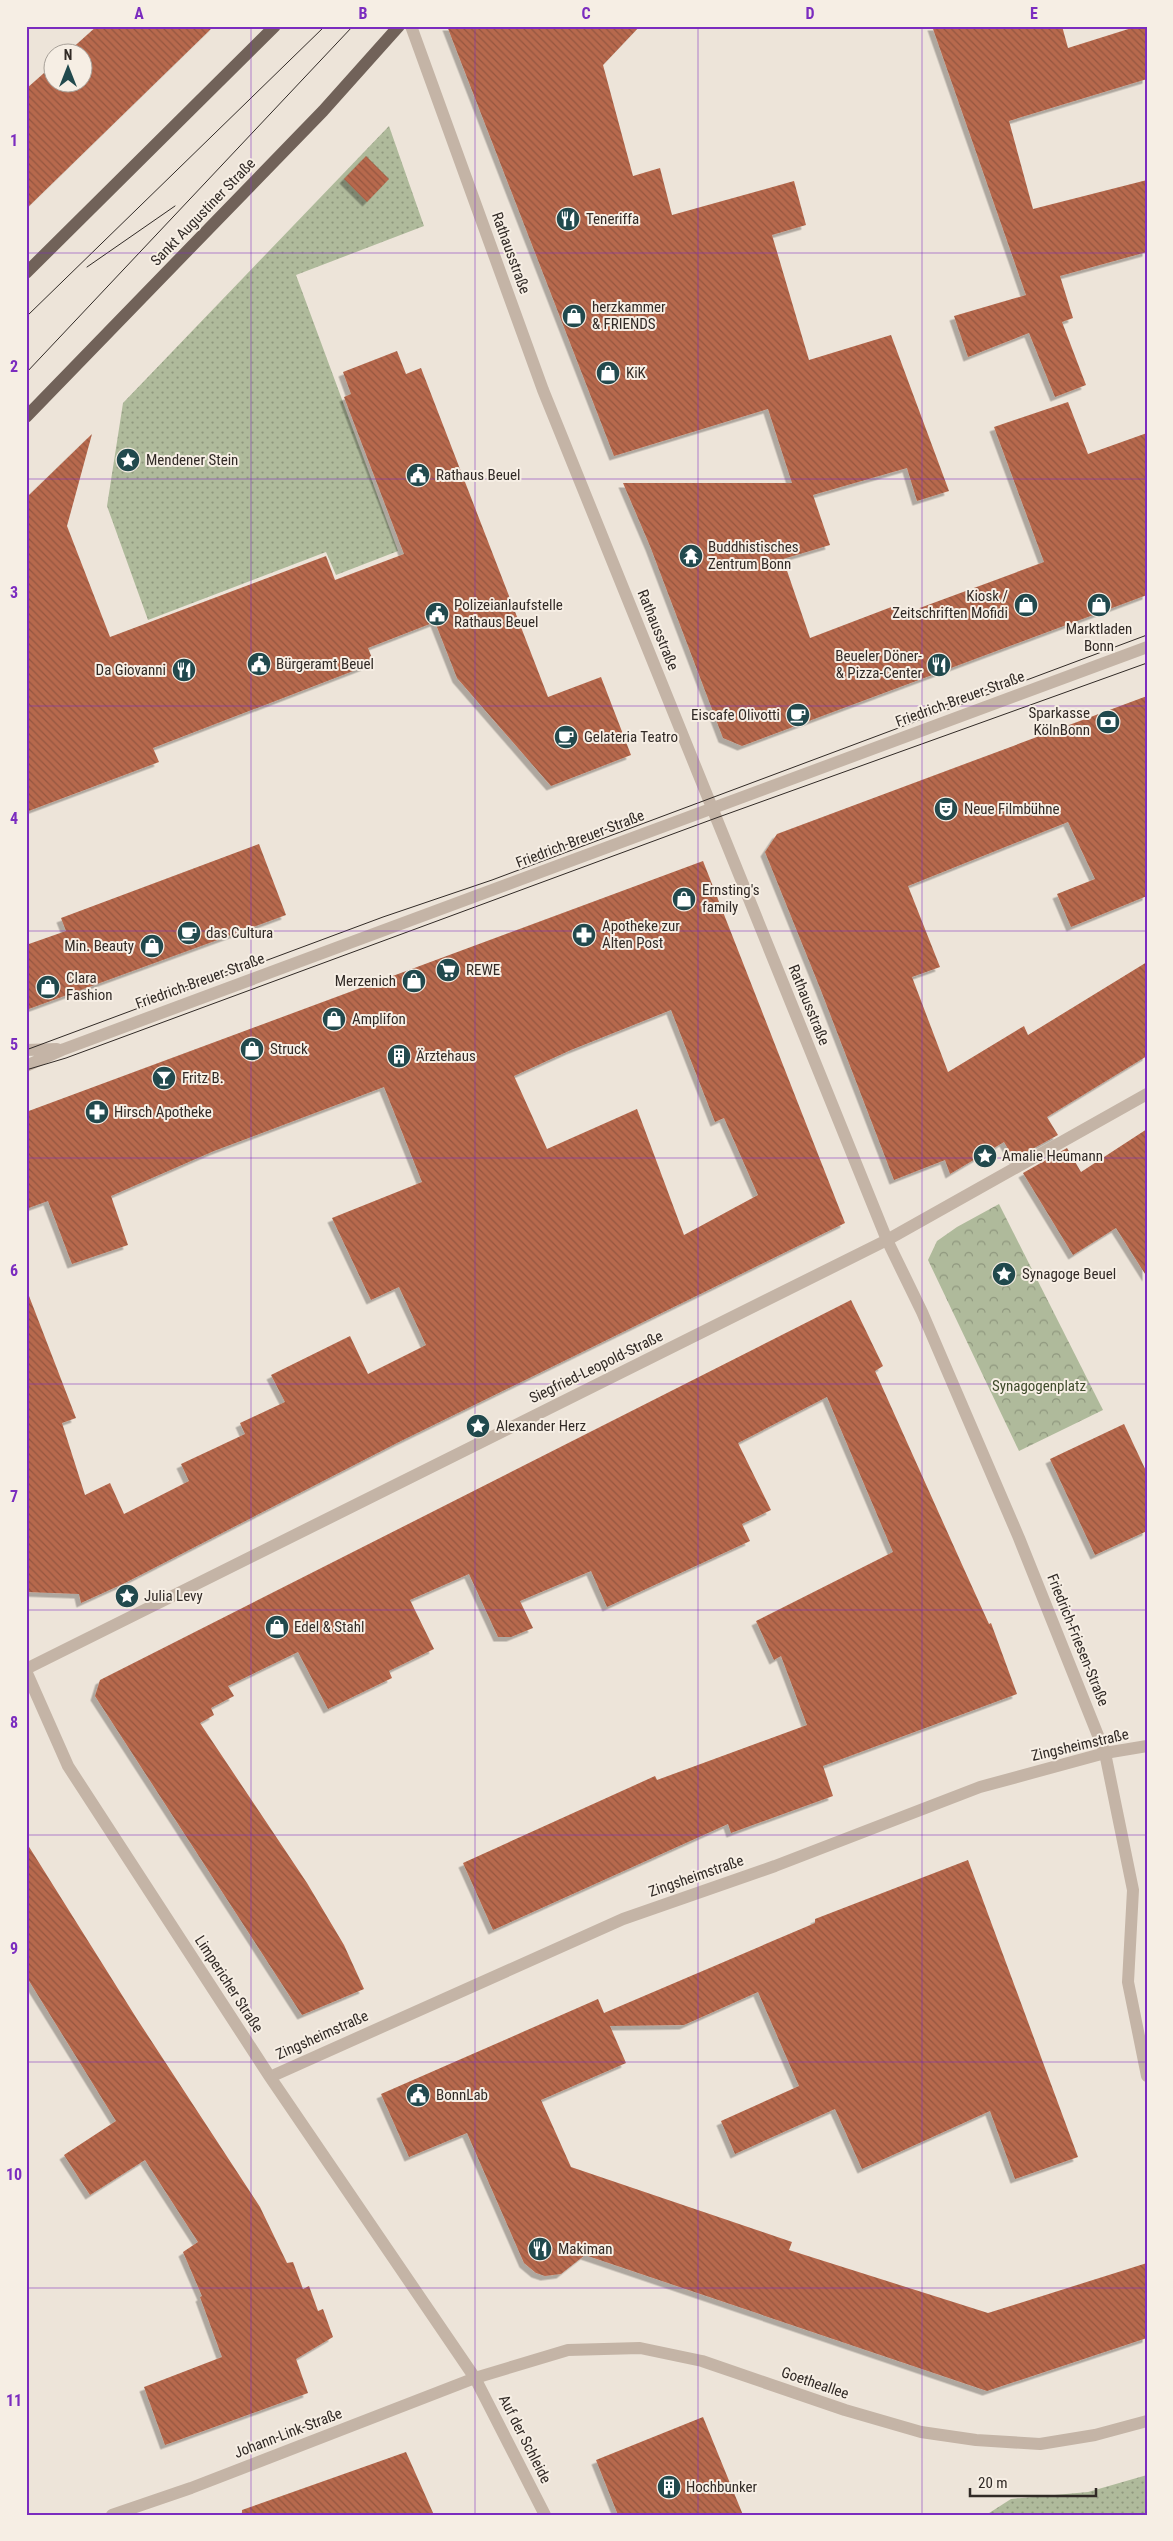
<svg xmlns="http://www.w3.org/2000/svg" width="1173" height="2541" viewBox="0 0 1173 2541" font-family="'Roboto Condensed',sans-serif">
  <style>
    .grass { fill: url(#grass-dots) }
    .forest { fill: url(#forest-crowns) }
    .building { fill: url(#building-back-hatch); fill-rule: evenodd; filter: url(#shadow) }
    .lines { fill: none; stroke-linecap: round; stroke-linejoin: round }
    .minor { stroke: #c4b4a6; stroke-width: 12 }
    .tertiary { stroke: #c4b4a6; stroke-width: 12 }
    .primary { stroke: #716259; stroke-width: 12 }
    .tram { stroke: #312a26; stroke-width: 1 }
    .grid { fill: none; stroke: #7b2cbf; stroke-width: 1; stroke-opacity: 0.55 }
    .labels { text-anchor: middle; stroke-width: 4; stroke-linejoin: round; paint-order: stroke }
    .street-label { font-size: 15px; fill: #312a26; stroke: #f6eee4 }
    .poi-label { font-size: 15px; fill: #312a26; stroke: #f6eee4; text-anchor: start }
    .park-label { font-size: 15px; fill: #404c2d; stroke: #f6eee4 }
    .neatline { fill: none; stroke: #7b2cbf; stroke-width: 2 }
    .grid-label { font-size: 16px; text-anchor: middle; font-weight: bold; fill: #7b2cbf }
  </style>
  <defs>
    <pattern id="grass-dots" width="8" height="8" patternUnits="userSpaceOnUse" patternTransform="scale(1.25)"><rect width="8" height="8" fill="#afba9b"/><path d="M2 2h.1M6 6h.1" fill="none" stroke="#8f977e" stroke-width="1.8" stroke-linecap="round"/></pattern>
    <pattern id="forest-crowns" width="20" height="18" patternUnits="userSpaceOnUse" patternTransform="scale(1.25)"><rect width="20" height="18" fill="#afba9b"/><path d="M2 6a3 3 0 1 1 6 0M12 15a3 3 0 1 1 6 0" fill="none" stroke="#8f977e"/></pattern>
    <pattern id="building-back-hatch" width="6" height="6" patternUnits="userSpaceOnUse" patternTransform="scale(1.25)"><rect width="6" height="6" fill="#b7694d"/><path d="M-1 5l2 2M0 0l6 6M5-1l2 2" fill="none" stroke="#955740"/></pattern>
    <filter id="shadow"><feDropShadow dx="-4.5" dy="4.5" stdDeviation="0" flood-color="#0004"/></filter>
  </defs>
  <rect width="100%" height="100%" fill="#ede4d9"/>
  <path class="grass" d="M389,126L424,226L296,275L398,551L336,575L326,552L148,620L107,506L123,403Z
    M1147,2475V2515H986L1011,2499L1088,2492Z"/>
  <path class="forest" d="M999,1204L1103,1410L1019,1451L928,1260L937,1241L957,1227Z"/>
  <path class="building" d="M97,26H214L26,209V89L52,66V82H82V52H68Z
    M447,26H640L603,65L633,176L660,168L672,215L794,181L806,225L772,235L809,360L891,335L949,491L917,501L907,468L813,495L830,545L783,559L810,638L894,606L898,616L1044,562L994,427L1068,402L1088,454L1147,433V595L742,746L723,738L650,546L623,483H792L768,409L614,456Z
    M932,26H1062L1068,48L1138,26H1147V79L1009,121L1033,209L1147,180V252L1060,276L1073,318L1062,322L1086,385L1055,397L1029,333L968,357L954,316L1026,295Z
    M366,156L389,179L367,202L344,179Z
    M397,351L406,374L421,368L548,697L601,677L631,755L551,786L457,678L435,622L368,648L374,663L153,748L159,762L26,812V498L92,434L67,526L110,637L326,556L335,580L404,554L344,397L351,394L343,372Z
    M1147,696V896L1071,927L1057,894L1095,879L1068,822L908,886L940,967L912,977L948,1072L1024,1026L1028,1035L1147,962V1056L1047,1117L1058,1135L1014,1159L1004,1142L950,1174L945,1160L894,1180L820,988L765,852L777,834Z
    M259,844L286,915L26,1010V945L66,931L61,918Z
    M703,861L845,1223L399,1442L125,1583L81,1603L79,1594L26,1592V1296H29L76,1418L62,1423L85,1495L110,1483L124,1514L189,1481L181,1464L245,1434L240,1423L285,1402L271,1375L350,1336L368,1374L426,1345L399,1287L371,1300L332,1218L422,1182L384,1087L214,1151L111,1196L128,1245L72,1264L48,1201L26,1209V1112ZM671,1010L715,1122L724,1118L758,1195L684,1235L637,1109L547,1149L514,1076L571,1050Z
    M1147,1129V1277L1116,1228L1073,1255L1023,1173L1067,1148L1081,1172Z
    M851,1300L883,1366L875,1371L964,1569L989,1624L991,1623L1017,1694L823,1766L833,1796L731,1833L728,1824L493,1930L463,1863L655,1776L657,1780L807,1725L781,1656L774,1660L756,1621L893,1552L827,1397L738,1443L771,1510L742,1524L750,1541L607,1607L591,1571L520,1601L533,1628L511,1637H498L469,1574L410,1600L434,1649L389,1671L392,1678L328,1709L298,1652L228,1686L234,1696L211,1708L214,1715L200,1723L307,1883L344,1945L364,1989L302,2015L95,1696L100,1680Z
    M1124,1424L1147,1473V1531L1095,1555L1050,1459Z
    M26,1842L137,2019L260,2207L287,2263L293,2262L303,2289L309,2286L318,2311L323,2309L333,2337L296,2359L308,2393L165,2445L144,2387L222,2357L200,2297L202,2296L183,2252L198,2242L145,2160L90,2195L64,2155L116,2121L26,1976Z
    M968,1860L1078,2157L1015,2179L990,2111L862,2169L835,2109L735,2154L721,2121L799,2086L758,1992L684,2025L610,2026L626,2063L541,2100L571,2167L792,2242L789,2250L988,2313L1147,2263V2338L987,2391L585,2255L561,2274L545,2276L536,2273L524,2263L467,2133L409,2157L381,2094L598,1999L604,2013L815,1923V1919Z
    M703,2417L743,2515H618L596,2460Z
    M406,2452L434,2515H242V2510Z"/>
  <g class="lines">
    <path class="minor" d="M411,26L543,390L887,1240L922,1312L1019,1538L1105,1753L1133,1890L1128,1982L1147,2076
      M26,1050L57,1049
      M26,1066L64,1049L1147,647
      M26,1669L887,1240L1147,1094
      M26,1671L68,1766L270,2077L475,2378
      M270,2077L623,1919L775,1866L980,1787L1105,1753L1147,1746"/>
    <path class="tertiary" d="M475,2378L545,2515
      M112,2515L191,2488L475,2378L568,2350L640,2348L702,2361L845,2410L921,2432L976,2440L1040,2444L1095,2435L1147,2421"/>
    <path class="primary" d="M26,273L275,26
      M26,417L323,111L399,26"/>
    <path class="tram" d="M87,267L175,206
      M26,317L325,26
      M26,373L353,26
      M26,1050L383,917L492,880L1147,635
      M26,1070L66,1058L716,818L1147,663"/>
  </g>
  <path class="grid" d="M251,26V2515M475,26V2515M698,26V2515M922,26V2515M26,253H1147M26,479H1147M26,706H1147M26,931H1147M26,1158H1147M26,1384H1147M26,1610H1147M26,1835H1147M26,2062H1147M26,2288H1147"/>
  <defs>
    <g id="restaurant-disc" transform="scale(1.25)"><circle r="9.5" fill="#21494d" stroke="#f6eee4"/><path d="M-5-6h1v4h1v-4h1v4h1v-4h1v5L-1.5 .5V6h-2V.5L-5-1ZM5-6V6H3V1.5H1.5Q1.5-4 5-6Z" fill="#fff"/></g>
    <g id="shop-disc" transform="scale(1.25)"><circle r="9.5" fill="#21494d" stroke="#f6eee4"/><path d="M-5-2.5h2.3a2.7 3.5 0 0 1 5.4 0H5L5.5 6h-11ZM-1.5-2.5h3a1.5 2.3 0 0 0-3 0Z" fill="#fff"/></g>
    <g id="sight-disc" transform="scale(1.25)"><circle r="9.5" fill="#21494d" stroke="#f6eee4"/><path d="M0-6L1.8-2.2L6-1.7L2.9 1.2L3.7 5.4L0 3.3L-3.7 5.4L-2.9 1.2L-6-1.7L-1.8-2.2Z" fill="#fff"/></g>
    <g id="civic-disc" transform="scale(1.25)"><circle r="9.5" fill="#21494d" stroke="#f6eee4"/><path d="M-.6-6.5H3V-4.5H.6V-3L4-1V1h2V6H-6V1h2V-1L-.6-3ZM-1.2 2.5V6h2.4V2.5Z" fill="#fff"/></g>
    <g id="temple-disc" transform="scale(1.25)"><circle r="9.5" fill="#21494d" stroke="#f6eee4"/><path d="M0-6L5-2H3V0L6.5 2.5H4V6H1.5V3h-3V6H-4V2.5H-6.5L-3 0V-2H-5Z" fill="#fff"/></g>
    <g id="cafe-disc" transform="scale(1.25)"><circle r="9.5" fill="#21494d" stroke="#f6eee4"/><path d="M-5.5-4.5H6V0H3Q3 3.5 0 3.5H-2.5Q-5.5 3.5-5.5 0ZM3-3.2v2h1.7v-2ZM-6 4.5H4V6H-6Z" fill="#fff"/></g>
    <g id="bank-disc" transform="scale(1.25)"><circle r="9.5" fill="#21494d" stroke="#f6eee4"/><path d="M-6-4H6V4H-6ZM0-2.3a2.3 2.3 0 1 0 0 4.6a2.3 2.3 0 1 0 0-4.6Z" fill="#fff"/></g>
    <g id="theatre-disc" transform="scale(1.25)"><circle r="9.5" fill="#21494d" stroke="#f6eee4"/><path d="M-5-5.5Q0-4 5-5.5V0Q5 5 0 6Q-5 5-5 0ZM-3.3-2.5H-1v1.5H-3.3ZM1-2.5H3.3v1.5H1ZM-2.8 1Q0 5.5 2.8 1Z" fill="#fff"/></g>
    <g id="pharmacy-disc" transform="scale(1.25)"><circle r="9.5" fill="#21494d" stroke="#f6eee4"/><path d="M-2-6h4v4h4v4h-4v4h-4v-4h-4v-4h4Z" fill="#fff"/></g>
    <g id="supermarket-disc" transform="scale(1.25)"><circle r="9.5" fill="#21494d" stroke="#f6eee4"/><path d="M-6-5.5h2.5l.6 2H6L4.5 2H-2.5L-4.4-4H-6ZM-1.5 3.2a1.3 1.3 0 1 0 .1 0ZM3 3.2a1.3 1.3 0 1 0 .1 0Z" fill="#fff"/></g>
    <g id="building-disc" transform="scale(1.25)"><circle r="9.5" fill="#21494d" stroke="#f6eee4"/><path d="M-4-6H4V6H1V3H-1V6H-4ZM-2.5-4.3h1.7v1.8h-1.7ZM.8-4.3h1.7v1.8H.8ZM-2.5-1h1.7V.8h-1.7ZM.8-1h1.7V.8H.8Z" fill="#fff"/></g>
    <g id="bar-disc" transform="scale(1.25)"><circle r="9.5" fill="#21494d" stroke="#f6eee4"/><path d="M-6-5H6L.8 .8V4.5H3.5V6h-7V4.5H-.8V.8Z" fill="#fff"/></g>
  </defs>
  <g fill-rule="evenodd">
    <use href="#restaurant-disc" x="568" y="219"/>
    <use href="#shop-disc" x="574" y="316"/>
    <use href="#shop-disc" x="608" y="373"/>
    <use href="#sight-disc" x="128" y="460"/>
    <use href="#civic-disc" x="418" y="475"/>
    <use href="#temple-disc" x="691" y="556"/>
    <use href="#shop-disc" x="1026" y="605"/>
    <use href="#shop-disc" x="1099" y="605"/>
    <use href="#civic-disc" x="437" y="614"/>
    <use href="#civic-disc" x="259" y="664"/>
    <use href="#restaurant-disc" x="939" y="665"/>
    <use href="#restaurant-disc" x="184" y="670"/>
    <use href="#cafe-disc" x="798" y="715"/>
    <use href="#bank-disc" x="1108" y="722"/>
    <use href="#cafe-disc" x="566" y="737"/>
    <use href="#theatre-disc" x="946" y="809"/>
    <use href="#shop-disc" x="684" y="899"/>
    <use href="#cafe-disc" x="189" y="933"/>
    <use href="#pharmacy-disc" x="584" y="935"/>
    <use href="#shop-disc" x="152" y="946"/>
    <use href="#supermarket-disc" x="448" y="970"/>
    <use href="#shop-disc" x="414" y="981"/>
    <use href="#shop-disc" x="48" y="987"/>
    <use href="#shop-disc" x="334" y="1019"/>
    <use href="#shop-disc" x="252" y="1049"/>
    <use href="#building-disc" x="399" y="1056"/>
    <use href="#bar-disc" x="164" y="1078"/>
    <use href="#pharmacy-disc" x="97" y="1112"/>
    <use href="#sight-disc" x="985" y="1156"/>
    <use href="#sight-disc" x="1004" y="1274"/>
    <use href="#sight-disc" x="478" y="1426"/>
    <use href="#sight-disc" x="127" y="1596"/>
    <use href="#shop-disc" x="277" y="1627"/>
    <use href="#civic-disc" x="418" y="2095"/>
    <use href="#restaurant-disc" x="540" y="2249"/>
    <use href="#building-disc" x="669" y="2487"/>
  </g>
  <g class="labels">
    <g class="street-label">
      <text transform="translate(203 212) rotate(-46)" y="5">Sankt Augustiner Straße</text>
      <text transform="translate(511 253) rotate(70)" y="5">Rathausstraße</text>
      <text transform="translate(658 630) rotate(68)" y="5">Rathausstraße</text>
      <text transform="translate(960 699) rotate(-20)" y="5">Friedrich-Breuer-Straße</text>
      <text transform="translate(580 839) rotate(-21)" y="5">Friedrich-Breuer-Straße</text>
      <text transform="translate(200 981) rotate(-20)" y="5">Friedrich-Breuer-Straße</text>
      <text transform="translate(809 1005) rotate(68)" y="5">Rathausstraße</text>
      <text transform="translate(596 1367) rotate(-26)" y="5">Siegfried-Leopold-Straße</text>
      <text transform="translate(1078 1640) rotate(68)" y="5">Friedrich-Friesen-Straße</text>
      <text transform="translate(1080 1745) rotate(-13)" y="5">Zingsheimstraße</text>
      <text transform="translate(696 1876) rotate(-19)" y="5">Zingsheimstraße</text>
      <text transform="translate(229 1984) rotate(57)" y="5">Limpericher Straße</text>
      <text transform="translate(322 2035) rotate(-24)" y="5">Zingsheimstraße</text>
      <text transform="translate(815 2383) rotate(19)" y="5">Goetheallee</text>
      <text transform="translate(288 2433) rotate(-21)" y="5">Johann-Link-Straße</text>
      <text transform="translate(525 2439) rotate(63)" y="5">Auf der Schleide</text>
    </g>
    <g class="poi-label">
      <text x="586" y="224">Teneriffa</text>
      <text x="592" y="312">herzkammer<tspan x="592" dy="17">&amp; FRIENDS</tspan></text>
      <text x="626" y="378">KiK</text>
      <text x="146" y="465">Mendener Stein</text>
      <text x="436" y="480">Rathaus Beuel</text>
      <text x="708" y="552">Buddhistisches<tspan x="708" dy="17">Zentrum Bonn</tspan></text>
      <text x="1008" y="601" text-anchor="end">Kiosk /<tspan x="1008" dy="17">Zeitschriften Mofidi</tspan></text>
      <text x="454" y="610">Polizeianlaufstelle<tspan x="454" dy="17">Rathaus Beuel</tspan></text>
      <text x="1099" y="634" text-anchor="middle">Marktladen<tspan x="1099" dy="17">Bonn</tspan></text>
      <text x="922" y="661" text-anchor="end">Beueler Döner-<tspan x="922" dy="17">&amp; Pizza-Center</tspan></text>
      <text x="276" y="669">Bürgeramt Beuel</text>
      <text x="166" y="675" text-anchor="end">Da Giovanni</text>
      <text x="1090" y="718" text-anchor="end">Sparkasse<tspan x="1090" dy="17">KölnBonn</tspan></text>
      <text x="780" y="720" text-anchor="end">Eiscafe Olivotti</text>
      <text x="584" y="742">Gelateria Teatro</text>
      <text x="964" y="814">Neue Filmbühne</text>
      <text x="702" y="895">Ernsting's<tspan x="702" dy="17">family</tspan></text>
      <text x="602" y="931">Apotheke zur<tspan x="602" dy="17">Alten Post</tspan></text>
      <text x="206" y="938">das Cultura</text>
      <text x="134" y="951" text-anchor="end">Min. Beauty</text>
      <text x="466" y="975">REWE</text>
      <text x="66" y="983">Clara<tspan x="66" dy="17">Fashion</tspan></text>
      <text x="396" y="986" text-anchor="end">Merzenich</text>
      <text x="352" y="1024">Amplifon</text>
      <text x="270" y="1054">Struck</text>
      <text x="416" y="1061">Ärztehaus</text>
      <text x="182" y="1083">Fritz B.</text>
      <text x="114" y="1117">Hirsch Apotheke</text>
      <text x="1002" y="1161">Amalie Heumann</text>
      <text x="1022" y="1279">Synagoge Beuel</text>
      <text x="496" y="1431">Alexander Herz</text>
      <text x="144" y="1601">Julia Levy</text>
      <text x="294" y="1632">Edel &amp; Stahl</text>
      <text x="436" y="2100">BonnLab</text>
      <text x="558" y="2254">Makiman</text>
      <text x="686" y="2492">Hochbunker</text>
    </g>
    <g class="park-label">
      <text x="1039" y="1391">Synagogenplatz</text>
    </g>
  </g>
  <rect width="1173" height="2541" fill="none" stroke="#f6eee4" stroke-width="55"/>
  <g transform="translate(68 68)"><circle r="24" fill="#f6eee4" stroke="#a7a098"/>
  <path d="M0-4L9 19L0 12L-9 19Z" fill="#21494d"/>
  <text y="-8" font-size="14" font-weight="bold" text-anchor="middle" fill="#312a26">N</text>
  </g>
  <path d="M970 2488v8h126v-8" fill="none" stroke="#312a26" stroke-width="2.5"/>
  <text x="978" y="2488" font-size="15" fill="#312a26" stroke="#f6eee4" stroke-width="4" paint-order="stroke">20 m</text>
  <rect x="28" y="28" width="1118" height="2486" class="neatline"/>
  <g class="grid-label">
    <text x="139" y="19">A</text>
    <text x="363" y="19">B</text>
    <text x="586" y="19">C</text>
    <text x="810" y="19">D</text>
    <text x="1034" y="19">E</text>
    <text x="14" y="146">1</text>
    <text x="14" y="372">2</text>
    <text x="14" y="598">3</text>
    <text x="14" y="824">4</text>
    <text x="14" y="1050">5</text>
    <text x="14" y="1276">6</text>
    <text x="14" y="1502">7</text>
    <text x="14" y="1728">8</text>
    <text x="14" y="1954">9</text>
    <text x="14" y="2180">10</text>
    <text x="14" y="2406">11</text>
  </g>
</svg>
